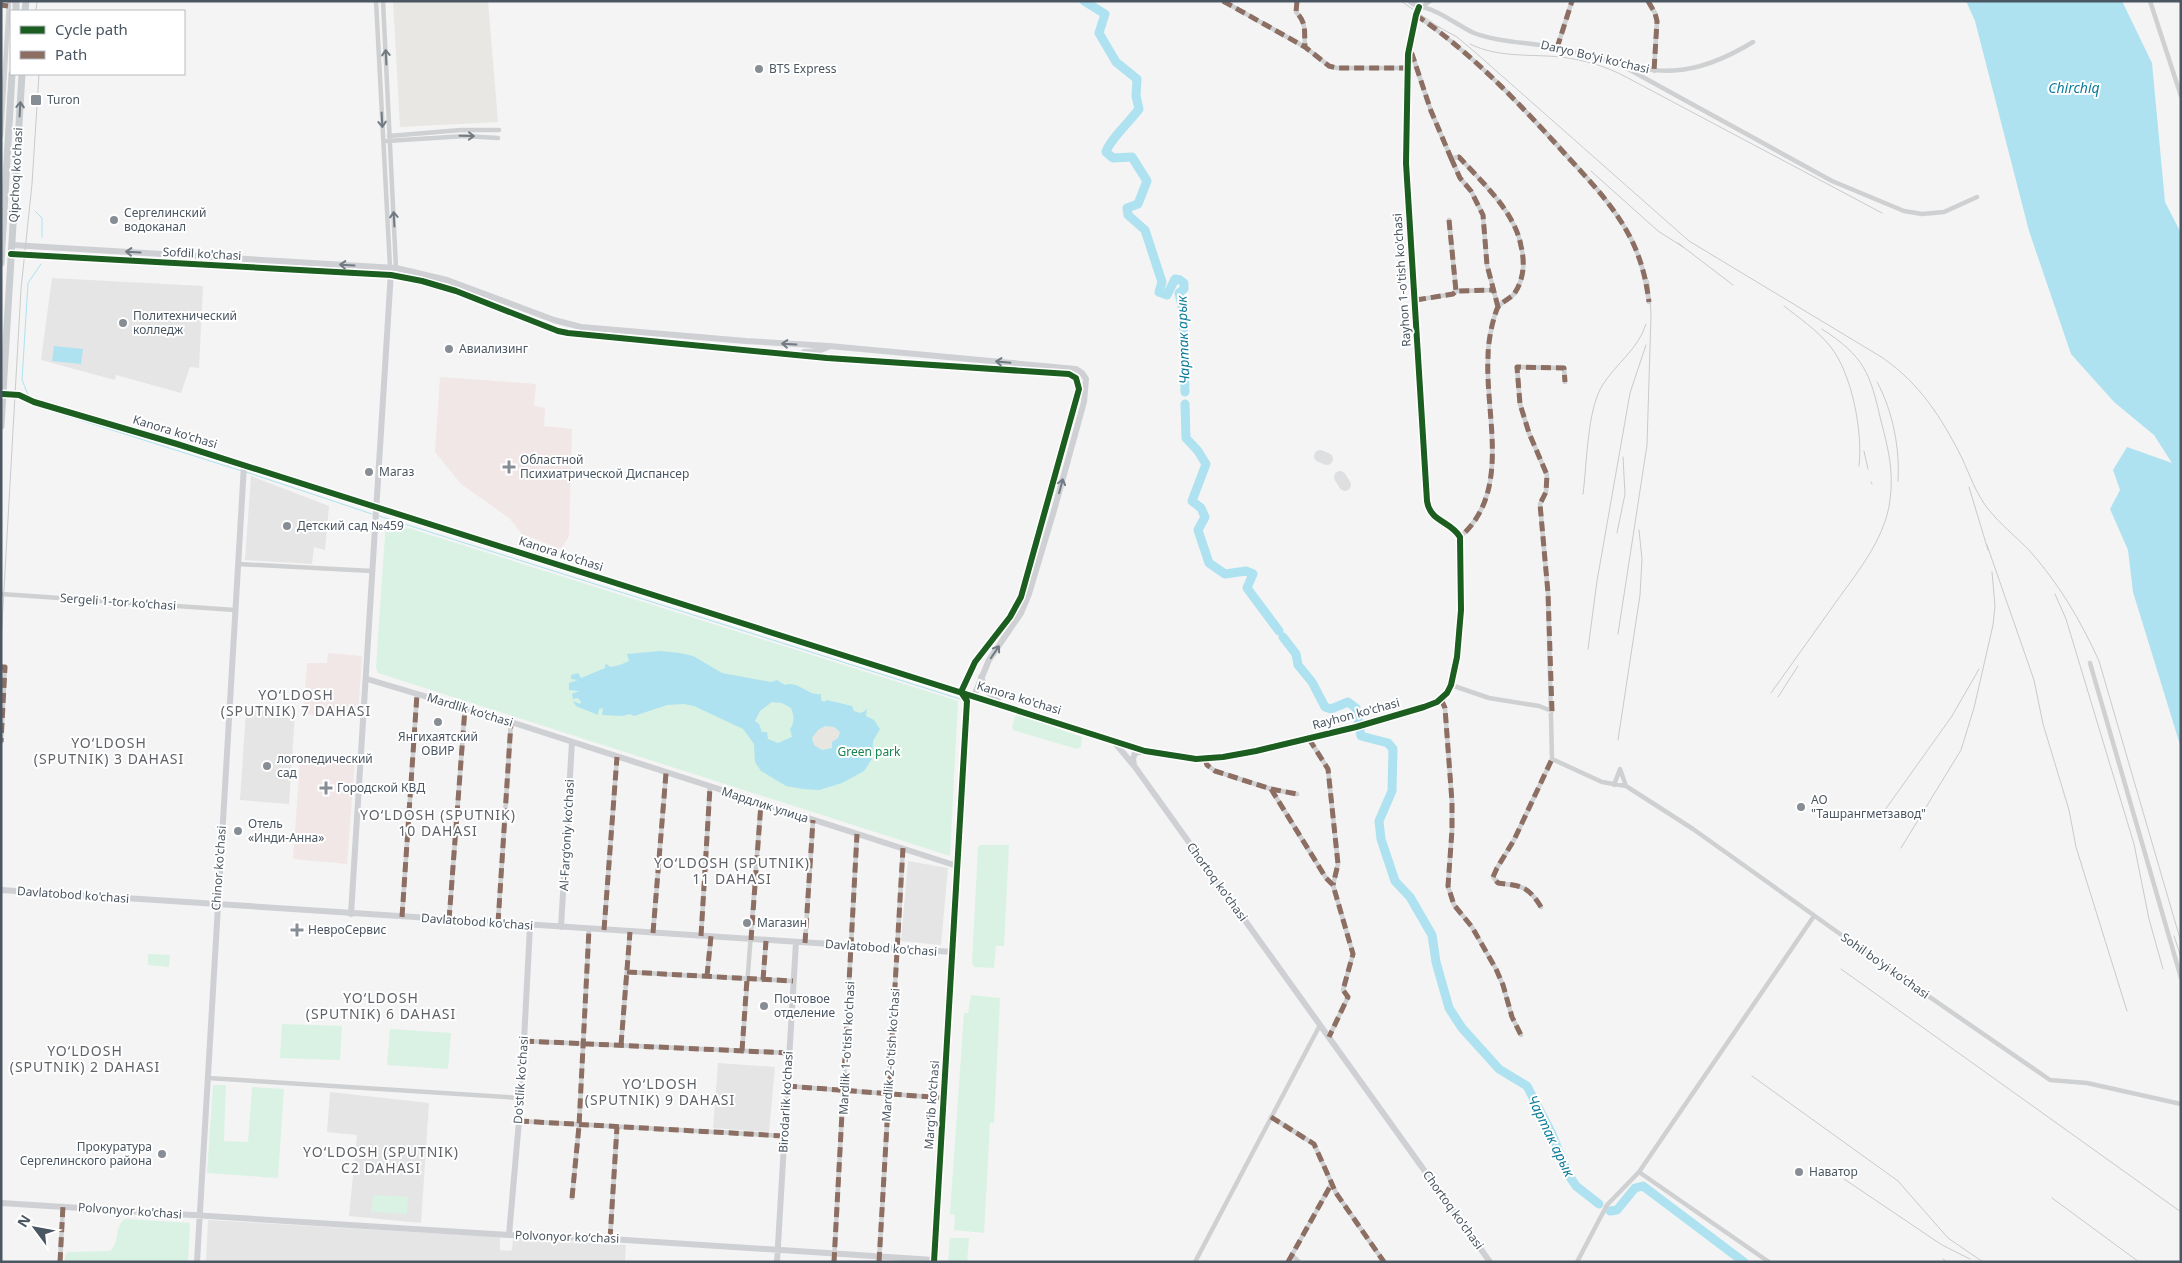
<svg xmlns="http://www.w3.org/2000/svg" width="2182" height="1263" viewBox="0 0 2182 1263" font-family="'Noto Sans',sans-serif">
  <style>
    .commercial { fill: #e8e7e3 }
    .education { fill: #e6e5e6 }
    .medical { fill: #f1e7e6 }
    .green { fill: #d9f2e3 }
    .sand { fill: #e7e6e1 }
    .water { fill: #aee2f0; fill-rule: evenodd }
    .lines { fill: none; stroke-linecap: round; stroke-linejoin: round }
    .stream { stroke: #aee2f0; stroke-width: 1 }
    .river { stroke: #aee2f0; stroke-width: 9 }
    .taxiway { stroke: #dedfe0; stroke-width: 12 }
    .street { stroke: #ced0d2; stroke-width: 4.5 }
    .secondary { stroke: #ced0d4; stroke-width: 6 }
    .primary { stroke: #caced1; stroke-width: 7 }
    .rail { stroke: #c9cacc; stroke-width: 1 }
    .quiet { stroke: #8d6e63; stroke-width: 5; stroke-dasharray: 10 5; stroke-linecap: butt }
    .cycleway-casing { stroke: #fff; stroke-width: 9 }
    .cycleway { stroke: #1b5e20; stroke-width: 6 }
    .oneway { stroke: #727b83 }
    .oneway2 { stroke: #707a83 }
    .oneway3 { stroke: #727b84 }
    .poi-dot { fill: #868d94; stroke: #fff; stroke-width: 2 }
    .labels { text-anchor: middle; stroke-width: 4; stroke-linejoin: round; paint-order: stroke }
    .street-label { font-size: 12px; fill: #4a5661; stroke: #fff }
    .poi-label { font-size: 12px; fill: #4a5661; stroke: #fff; text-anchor: start }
    .park-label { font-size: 12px; fill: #17864f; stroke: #fff }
    .water-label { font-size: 14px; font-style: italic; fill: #0c7c9b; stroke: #fff }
    .neighbourhood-label { font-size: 14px; letter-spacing: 1px; fill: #5f6368; stroke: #fff }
  </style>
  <rect width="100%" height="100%" fill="#f4f4f4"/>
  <path class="commercial" d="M393,1H488L498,122L400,127Z"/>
  <path class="education" d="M52,278L203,286L199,368L190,367L181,393L116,375L115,380L41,360Z
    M251,476L329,506L325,550L314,547L312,564L245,560Z
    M246,710L295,713L289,804L240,800Z
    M908,861L948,868L941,945L901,941Z
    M718,1063L775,1067L769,1132L713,1128Z
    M330,1092L429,1103L421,1223L349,1216L357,1135L327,1132Z
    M208,1220L500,1237V1250L508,1251L512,1250L513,1238L626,1245L625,1262H206Z"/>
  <path class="medical" d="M440,377L536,384L534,406L545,408L544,426L572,429L569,536L561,549L522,534L509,518L461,484L435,452Z
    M328,653L362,656L358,718L303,714L307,663H327Z
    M300,761H355L347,864L293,859Z"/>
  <path class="green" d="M386,521L958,701L950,856L378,673L376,667Z
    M1018,715L1082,737L1081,747L1077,749L1013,730L1012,727L1015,717Z
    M980,845H1009L1004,946H996L994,968L974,967L972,962L978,847Z
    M148,954L170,955L169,967L148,965Z
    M971,995L1000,998L994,1123H990L984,1233L954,1230L955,1215L950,1214L964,1013H968Z
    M282,1024L342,1026L340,1060L280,1058Z
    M390,1029L451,1033L448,1069L387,1065Z
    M213,1085H226L224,1141L248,1142L252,1087L284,1089L278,1178L207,1173Z
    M373,1195L408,1197L407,1214L371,1212Z
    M125,1219L190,1223L188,1262H65V1255L68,1252L110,1251C120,1243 114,1226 125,1219Z
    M950,1238H969L967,1262H948Z"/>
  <path class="sand" d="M825,726L834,727L840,732L832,747L822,750L814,745L812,738L818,730Z"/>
  <path class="water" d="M1966,1H2122L2152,63L2165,202L2181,233V748L2133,592L2128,550L2110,509L2120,490L2113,470L2127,447L2172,463L2154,435L2114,402L2071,354L2029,231L1975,21Z
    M54,346L83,349L81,364L52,361Z
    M660,651L680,653L693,656L722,673L771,682L777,680L785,685C798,680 809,697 821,694V700L824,702L827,700L852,706L854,711L860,713L865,711L867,708L866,716L874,720L880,729L873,741L872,759L864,771L842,783L819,790L803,789L786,786L761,771L755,762L754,744L743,729L694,706L684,704L667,705L634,716L630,714L623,716L602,715L603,708L599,709L598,715L576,706L573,701L580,704L581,702L578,698L573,699L572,694L579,691L569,690V683L578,680L571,679V675L578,673L581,678L605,668V665L607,664L610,667L620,665L629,661L627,654ZM772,702L782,703L791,708C794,716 795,722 790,729L792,737L778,743L768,739L767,732H762L759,724L755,721L760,711ZM825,726L834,727L840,732L838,738L832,742V748L822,750L814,745L812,738L818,730Z"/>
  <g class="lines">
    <path class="stream" d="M35,211L42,218V237
      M29,397L22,380L28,283L41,264
      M36,406L242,471
      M246,472L372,514
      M379,516L960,699"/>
    <path class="river" d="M1084,1L1105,14L1099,33L1116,62L1137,79L1136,96L1139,109C1131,120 1108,142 1106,152L1113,158L1132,157L1147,181L1138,204L1127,208L1128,215L1145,230L1162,282L1159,292L1167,295L1175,279L1180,280L1184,283V289L1179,293L1183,311L1185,392
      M1185,404L1186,438L1198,451L1206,464L1192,501L1201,508L1205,517L1198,530L1209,563L1225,574L1246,571L1253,574L1247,588L1279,631
      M1283,637L1296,654L1298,665L1312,682L1325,707L1331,709L1348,702L1356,708L1361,736L1388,743L1393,749L1392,791L1379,821L1381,839L1395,881L1410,897L1432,935L1436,962L1449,1008L1462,1028L1499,1069L1527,1086L1551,1132L1568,1174L1576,1186L1599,1204
      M1610,1211L1617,1210L1635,1188L1643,1186L1744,1262"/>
    <path class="taxiway" d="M1320,456L1327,459
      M1340,477L1345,485"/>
    <path class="street" d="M376,1L390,267
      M383,1L396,268
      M1223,1L1305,47L1329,66L1337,68H1407
      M1297,1L1296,12C1307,23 1304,31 1305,47
      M1648,1L1655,13L1657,21L1654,71
      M2150,1L2181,96
      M1419,7C1433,6 1460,27 1474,33C1500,43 1530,42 1556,48C1640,65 1671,92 1753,42
      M1422,7L1430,1
      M1416,15C1472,53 1520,104 1565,154C1589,180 1614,206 1630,237C1641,258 1646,279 1649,302
      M1557,48L1572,1
      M1408,54H1412L1431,111L1451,158L1459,157C1482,182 1515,212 1521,246C1525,262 1524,280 1514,294C1510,299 1500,302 1497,309C1492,322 1488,342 1488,357C1485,416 1512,492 1460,537
      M1619,64L1832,181L1904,211L1922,214L1944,212L1977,197
      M1,136L9,1
      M389,136L461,130H499
      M387,141L465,136L498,138
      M1451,158L1460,178L1471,191L1483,215L1487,265L1498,307
      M1449,220L1456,291
      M1416,300L1453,294L1456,291L1493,290
      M238,564L372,571
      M1,594L235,610
      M2090,663L2181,978
      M1,667H5L1,742
      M1451,685L1489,698L1539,706L1552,711
      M1441,699L1445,708L1452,802V830L1448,886L1454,905L1472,927L1496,969L1503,985L1512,1017L1521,1035
      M1309,739L1328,769L1338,864L1333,885
      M1205,759L1207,765L1215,771L1271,789L1326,878L1333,885L1353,954L1343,990L1348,997L1329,1037
      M1552,759L1602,782L1626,786
      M1620,769L1626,786L1693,829L1892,971L2050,1080L2087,1083L2181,1104
      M1614,785L1620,769
      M1271,789L1297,794
      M1541,907C1528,886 1522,886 1498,883L1493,877L1497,868L1514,840L1552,759L1548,593L1540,504L1546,492L1547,475L1529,433L1520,404L1517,367L1564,368L1565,382
      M402,917L417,694
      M449,920L465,708
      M498,923L511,722
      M604,930L617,757
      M653,933L666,773
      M701,936L710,787
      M805,943L813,820
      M627,972L793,981
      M707,976L711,936
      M763,980L766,941
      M524,1041L789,1053
      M621,1045L630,932
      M742,1051L761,803
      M208,1078L521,1098
      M787,1086L944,1098
      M1271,1117L1314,1144L1336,1193L1384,1262
      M519,1121L784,1136
      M1639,1172L1769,1262
      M572,1198L579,1126L589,929
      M610,1239L617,1127
      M1292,1255L1299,1262
      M60,1262L63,1206
      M834,1262L857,834
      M879,1262L903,848
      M1195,1262L1320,1025
      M1288,1262L1332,1183
      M1577,1262L1607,1205L1639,1172L1814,916"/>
    <path class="secondary" d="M12,245L396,268L447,280L554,320L581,327L746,341L829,346L1076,369L1082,373L1086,379L1084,402L1055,507L1029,594L1021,613L989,660L974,696
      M11,254L391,275L422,281L456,291L558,331L568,333L827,358L1069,374L1076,378L1079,389L1021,597L1010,617L975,662L961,692L967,701L934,1262
      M804,352L818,351L828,347
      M3,394L19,395L34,402L177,444L1145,751L1196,759L1223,757L1256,751L1356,727L1424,707L1437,702L1447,693L1451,685L1457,657L1461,610L1460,537C1451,521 1430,522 1427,501L1406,163L1408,54L1416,15L1419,7L1410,1
      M981,677L987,691L998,701
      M367,679L511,722L957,866
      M1115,743L1135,767L1490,1262
      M1134,765L1133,759L1135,753L1144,751
      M1,890L953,952
      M351,914L391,271
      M561,927L572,742
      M1,1203L509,1235L610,1239L934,1260
      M509,1235L521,1098L530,926
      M197,1262L244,465
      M777,1262L796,942"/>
    <path class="primary" d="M16,11V1
      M25,11L26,1
      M1,263L12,74
      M1,426L22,74"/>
    <path class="rail" d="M1401,1L1440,28
      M36,11L37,1
      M1435,25L1457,37L1476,53L1689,241L1883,358C1921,385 1941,417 1962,458C1970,476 1976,493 1988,509C2000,524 2015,536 2028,549C2058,582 2081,621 2099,661L2181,942
      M1470,44C1498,58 1531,54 1561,57C1584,60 1606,66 1626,77L1882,213
      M1497,80L1555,139L1605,196L1632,237L1649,283L1651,315L1647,445L1618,634
      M1591,171L1658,231L1683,247
      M1678,243L1733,285
      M1784,306C1799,318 1817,330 1830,346C1852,373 1863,432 1859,466
      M1877,382C1893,411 1900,449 1898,481
      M1864,451L1868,469
      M1871,482L1872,484
      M1969,487L1988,550
      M1583,494C1587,464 1587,411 1602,386C1616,363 1638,350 1646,324
      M1617,533L1625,494L1623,457
      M1987,545L2034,680L2043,724L2069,810L2076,847L2127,1011
      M2055,594L2066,619L2134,844L2149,919L2163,969
      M1,643L21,289L32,184L39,74
      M1588,649L1597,581L1630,393L1646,345
      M1771,693C1791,665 1811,637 1831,609C1854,576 1885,541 1890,500C1894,472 1888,447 1881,421C1870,373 1865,357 1822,329
      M1778,697L1798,666
      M1618,740L1640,595L1642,559L1639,530
      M1880,817L1952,716L1979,669
      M1901,848L1961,750L1974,708L1993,625L1995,606L1992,572
      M2174,936L2181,957
      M1841,969L2181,1212
      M1752,1076L1898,1181L1948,1238L1983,1262
      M1844,1179L1942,1245L1970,1259
      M2052,1198L2139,1262
      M1943,1259L1947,1262"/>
    <path class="quiet" d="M1223,1L1305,47L1329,66L1337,68H1407
      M1297,1L1296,12C1307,23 1304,31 1305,47
      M1648,1L1655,13L1657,21L1654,71
      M1,5L8,6
      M1416,15C1472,53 1520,104 1565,154C1589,180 1614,206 1630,237C1641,258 1646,279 1649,302
      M1557,48L1572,1
      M1410,54H1412L1431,111L1451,158L1459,157C1482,182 1515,212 1521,246C1525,262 1524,280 1514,294C1510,299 1500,302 1497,309C1492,322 1488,342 1488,357C1485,416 1512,492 1460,537
      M1451,158L1460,178L1471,191L1483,215L1487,265L1498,307
      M1449,220L1456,291
      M1416,300L1453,294L1456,291L1493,290
      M1,667H5L1,742
      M1441,699L1445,708L1452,802V830L1448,886L1454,905L1472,927L1496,969L1503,985L1512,1017L1521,1035
      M1552,711L1548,593L1540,504L1546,492L1547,475L1529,433L1520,404L1517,367L1564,368L1565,382
      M1309,739L1328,769L1338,864L1333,885
      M1205,759L1207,765L1215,771L1271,789L1326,878L1333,885L1353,954L1343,990L1348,997L1329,1037
      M1271,789L1297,794
      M1541,907C1528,886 1522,886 1498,883L1493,877L1497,868L1514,840L1552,759
      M402,917L417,694
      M449,920L465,708
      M498,923L511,722
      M604,930L617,757
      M653,933L666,773
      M701,936L710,787
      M751,940L761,803
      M805,943L813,820
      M627,972L793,981
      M707,976L711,936
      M763,980L766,941
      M524,1041L789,1053
      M621,1045L630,932
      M742,1051L747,979
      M787,1086L944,1098
      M1271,1117L1314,1144L1336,1193L1384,1262
      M519,1121L784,1136
      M572,1198L579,1126L589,929
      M610,1239L617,1127
      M60,1262L63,1206
      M834,1262L857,834
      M879,1262L903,848
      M1288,1262L1332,1183"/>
    <g class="cycleway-casing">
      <path id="cycleway" d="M11,254L391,275L422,281L456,291L558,331L568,333L827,358L1069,374L1076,378L1079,389L1021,597L1010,617L975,662L961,692L967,701L934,1262
        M3,394L19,395L34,402L177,444L1145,751L1196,759L1223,757L1256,751L1356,727L1424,707L1437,702L1447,693L1451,685L1457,657L1461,610L1460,537C1451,521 1430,522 1427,501L1406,163L1408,54L1416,15L1419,7"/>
    </g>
    <use href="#cycleway" class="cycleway"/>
  </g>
  <defs><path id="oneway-shaft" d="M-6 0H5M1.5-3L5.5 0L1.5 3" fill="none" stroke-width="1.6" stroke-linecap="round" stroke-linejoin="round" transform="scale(1.25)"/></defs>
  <g class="oneway">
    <use href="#oneway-shaft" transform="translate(386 57) rotate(-93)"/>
    <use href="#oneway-shaft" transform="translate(382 120) rotate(87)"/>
    <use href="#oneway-shaft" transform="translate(467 136) rotate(1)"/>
    <use href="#oneway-shaft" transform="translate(394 219) rotate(-93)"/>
  </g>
  <use class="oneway2" href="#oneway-shaft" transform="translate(20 109) rotate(-87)"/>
  <g class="oneway3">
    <use href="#oneway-shaft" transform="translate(133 252) rotate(-177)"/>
    <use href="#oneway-shaft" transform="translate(347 265) rotate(-177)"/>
    <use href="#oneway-shaft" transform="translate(789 344) rotate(-177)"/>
    <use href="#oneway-shaft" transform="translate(1003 362) rotate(-175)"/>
    <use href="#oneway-shaft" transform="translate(1061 486) rotate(-75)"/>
    <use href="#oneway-shaft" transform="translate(995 652) rotate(-56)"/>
  </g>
  <g class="poi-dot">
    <circle cx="759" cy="69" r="5"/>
    <rect x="30" y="94" width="12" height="12" rx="2.5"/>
    <circle cx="114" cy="220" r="5"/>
    <circle cx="123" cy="323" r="5"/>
    <circle cx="449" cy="349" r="5"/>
    <path d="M506.5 459.5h5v5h5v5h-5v5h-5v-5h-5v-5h5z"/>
    <circle cx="369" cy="472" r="5"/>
    <circle cx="287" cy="526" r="5"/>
    <circle cx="438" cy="722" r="5"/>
    <circle cx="267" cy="766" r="5"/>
    <path d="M323.5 780.5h5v5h5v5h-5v5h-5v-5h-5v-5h5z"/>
    <circle cx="1801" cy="807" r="5"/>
    <circle cx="238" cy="831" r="5"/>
    <circle cx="747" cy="923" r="5"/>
    <path d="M294.5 922.5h5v5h5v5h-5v5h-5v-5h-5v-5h5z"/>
    <circle cx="764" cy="1006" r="5"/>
    <circle cx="162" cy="1154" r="5"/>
    <circle cx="1799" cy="1172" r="5"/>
  </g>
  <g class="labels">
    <g class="street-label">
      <text transform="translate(1595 57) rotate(13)" y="4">Daryo Boʻyi koʻchasi</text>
      <text transform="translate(16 175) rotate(-87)" y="4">Qipchoq ko'chasi</text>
      <text transform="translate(202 254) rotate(3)" y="4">Sofdil ko'chasi</text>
      <text transform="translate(1402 280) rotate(-94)" y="4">Rayhon 1-o'tish ko'chasi</text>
      <text transform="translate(175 432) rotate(17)" y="4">Kanora ko'chasi</text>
      <text transform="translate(561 554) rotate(18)" y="4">Kanora ko'chasi</text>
      <text transform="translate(118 602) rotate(4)" y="4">Sergeli 1-tor ko'chasi</text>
      <text transform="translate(1019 698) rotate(17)" y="4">Kanora ko'chasi</text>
      <text transform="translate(470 710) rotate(17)" y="4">Mardlik ko‘chasi</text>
      <text transform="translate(1356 714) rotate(-15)" y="4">Rayhon ko'chasi</text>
      <text transform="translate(765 805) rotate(18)" y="4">Мардлик улица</text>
      <text transform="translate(567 835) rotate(-87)" y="4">Al-Farg‘oniy ko‘chasi</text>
      <text transform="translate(219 868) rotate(-86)" y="4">Chinor ko'chasi</text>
      <text transform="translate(1217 882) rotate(54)" y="4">Chortoq ko'chasi</text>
      <text transform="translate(73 895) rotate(4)" y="4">Davlatobod ko'chasi</text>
      <text transform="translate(477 922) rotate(4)" y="4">Davlatobod ko'chasi</text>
      <text transform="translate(881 948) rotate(4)" y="4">Davlatobod ko'chasi</text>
      <text transform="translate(1885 966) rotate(35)" y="4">Sohil bo'yi ko'chasi</text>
      <text transform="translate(847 1048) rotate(-87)" y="4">Mardlik 1-o'tish ko'chasi</text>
      <text transform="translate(891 1055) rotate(-86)" y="4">Mardlik 2-o'tish ko'chasi</text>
      <text transform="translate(521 1080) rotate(-86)" y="4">Do'stlik ko'chasi</text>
      <text transform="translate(786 1102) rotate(-87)" y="4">Birodarlik ko'chasi</text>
      <text transform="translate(932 1105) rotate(-86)" y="4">Marg‘ib ko‘chasi</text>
      <text transform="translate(1453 1210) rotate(54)" y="4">Chortoq ko'chasi</text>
      <text transform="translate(130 1211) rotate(4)" y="4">Polvonyor ko'chasi</text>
      <text transform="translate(567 1237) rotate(2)" y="4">Polvonyor koʻchasi</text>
    </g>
    <g class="poi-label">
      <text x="769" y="73">BTS Express</text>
      <text x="47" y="104">Turon</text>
      <text x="124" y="217">Сергелинский<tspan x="124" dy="14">водоканал</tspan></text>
      <text x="133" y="320">Политехнический<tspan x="133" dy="14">колледж</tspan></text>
      <text x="459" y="353">Авиализинг</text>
      <text x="520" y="464">Областной<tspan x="520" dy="14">Психиатрической Диспансер</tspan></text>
      <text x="379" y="476">Магаз</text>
      <text x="297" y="530">Детский сад №459</text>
      <text x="438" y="741" text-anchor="middle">Янгихаятский<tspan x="438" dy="14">ОВИР</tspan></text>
      <text x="277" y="763">логопедический<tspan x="277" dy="14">сад</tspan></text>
      <text x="337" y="792">Городской КВД</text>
      <text x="1811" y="804">АО<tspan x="1811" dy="14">"Ташрангметзавод"</tspan></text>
      <text x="248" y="828">Отель<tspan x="248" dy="14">«Инди-Анна»</tspan></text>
      <text x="757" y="927">Магазин</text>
      <text x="308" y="934">НевроСервис</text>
      <text x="774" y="1003">Почтовое<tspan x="774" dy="14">отделение</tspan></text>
      <text x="152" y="1151" text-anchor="end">Прокуратура<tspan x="152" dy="14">Сергелинского района</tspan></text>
      <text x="1809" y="1176">Наватор</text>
    </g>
    <g class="park-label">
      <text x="869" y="756">Green park</text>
    </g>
    <g class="water-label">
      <text x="2074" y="93">Chirchiq</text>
      <text transform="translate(1183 340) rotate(-92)" y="5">Чартак арык</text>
      <text transform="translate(1551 1136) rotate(64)" y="5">Чартак арык</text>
    </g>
    <g class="neighbourhood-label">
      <text x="296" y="700">YO‘LDOSH<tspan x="296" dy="16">(SPUTNIK) 7 DAHASI</tspan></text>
      <text x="109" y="748">YO‘LDOSH<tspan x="109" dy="16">(SPUTNIK) 3 DAHASI</tspan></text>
      <text x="438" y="820">YO‘LDOSH (SPUTNIK)<tspan x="438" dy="16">10 DAHASI</tspan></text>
      <text x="732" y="868">YO‘LDOSH (SPUTNIK)<tspan x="732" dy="16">11 DAHASI</tspan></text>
      <text x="381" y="1003">YO‘LDOSH<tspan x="381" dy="16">(SPUTNIK) 6 DAHASI</tspan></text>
      <text x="85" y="1056">YO‘LDOSH<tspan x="85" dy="16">(SPUTNIK) 2 DAHASI</tspan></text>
      <text x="660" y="1089">YO‘LDOSH<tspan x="660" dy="16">(SPUTNIK) 9 DAHASI</tspan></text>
      <text x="381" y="1157">YO‘LDOSH (SPUTNIK)<tspan x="381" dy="16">C2 DAHASI</tspan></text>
    </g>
  </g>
  <rect width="2182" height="1263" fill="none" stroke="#4a5661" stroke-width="5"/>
  <rect x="10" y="10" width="175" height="65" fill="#ffffff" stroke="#b7bbc0"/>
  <rect x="20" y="26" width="25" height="8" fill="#1b5e20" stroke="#b7bbc0"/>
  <text x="55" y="35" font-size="15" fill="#4a5661">Cycle path</text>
  <rect x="20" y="51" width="25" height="8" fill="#8d6e63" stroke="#b7bbc0"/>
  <text x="55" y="60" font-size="15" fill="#4a5661">Path</text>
  <g transform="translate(35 1228) rotate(302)" stroke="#ffffff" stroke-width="4" paint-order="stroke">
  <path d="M0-4L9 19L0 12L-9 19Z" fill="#4a5661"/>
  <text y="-8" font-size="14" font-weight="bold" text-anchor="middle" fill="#4a5661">N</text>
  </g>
</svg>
